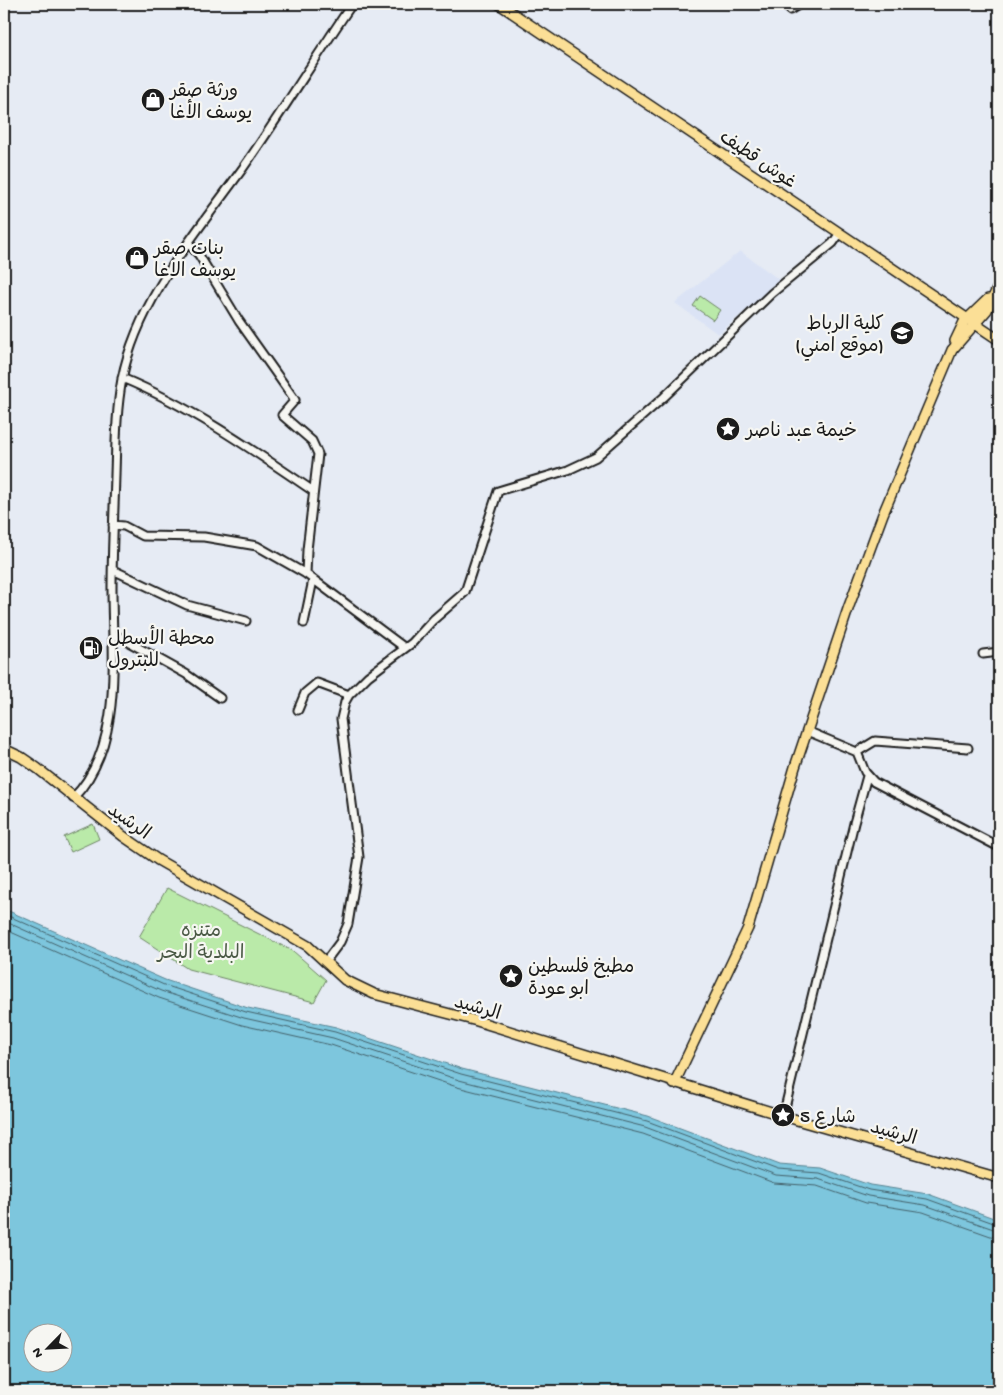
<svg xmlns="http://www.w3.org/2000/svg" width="1003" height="1395" viewBox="0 0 1003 1395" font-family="'Gochi Hand','Playpen Sans Arabic',sans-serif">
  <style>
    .built { fill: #dbe3f5 }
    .green { fill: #baeaa9; stroke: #6b8362 }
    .water { fill: #7dc6dd; stroke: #568290; fill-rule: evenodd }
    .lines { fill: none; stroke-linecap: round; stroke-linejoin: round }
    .shore { stroke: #436069; stroke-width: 1 }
    .minor-casing { stroke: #1c1c1c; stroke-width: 11 }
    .major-casing { stroke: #1c1c1c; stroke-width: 12 }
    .minor { stroke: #f6f6f2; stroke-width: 7 }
    .major { stroke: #fbdf96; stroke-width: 9 }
    .labels { text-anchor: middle; stroke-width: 4.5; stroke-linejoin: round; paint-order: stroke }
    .poi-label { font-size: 19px; fill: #1c1c1c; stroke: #f6f6f2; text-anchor: start }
    .street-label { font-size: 19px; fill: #1c1c1c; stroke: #f6f6f2 }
    .park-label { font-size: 19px; fill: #4b5a46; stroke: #f6f6f2 }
  </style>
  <rect width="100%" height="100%" fill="#e6ebf4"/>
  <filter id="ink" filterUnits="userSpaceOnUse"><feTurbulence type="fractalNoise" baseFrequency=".02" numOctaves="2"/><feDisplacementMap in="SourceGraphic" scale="10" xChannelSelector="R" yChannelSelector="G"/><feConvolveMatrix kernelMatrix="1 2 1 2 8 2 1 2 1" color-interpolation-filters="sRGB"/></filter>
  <g filter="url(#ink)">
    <path class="built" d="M740,251L781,281L718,334L675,303Z"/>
    <path class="green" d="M700,296L720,310L713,320L693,306Z
      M93,824L99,839L71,852L64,837Z
      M167,888L293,951L326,980L314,1002L188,969L139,937Z"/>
    <path class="water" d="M4,909L165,980L248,1008L336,1027L462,1069L648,1116L779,1165L820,1168L870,1185L928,1194L999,1220V1391H4ZM32,1332H62V1362H32Z"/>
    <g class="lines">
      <path class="shore" d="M4,914L164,985L246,1012L335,1032L461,1074L647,1121L778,1170L819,1173L869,1190L927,1199L999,1225
        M4,921L161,991L244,1018L333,1038L459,1080L645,1127L776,1176L818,1179L868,1196L925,1205L999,1231
        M4,929L159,998L242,1025L331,1045L457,1087L643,1134L774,1183L817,1186L866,1203L923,1212L999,1239"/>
      <g class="minor-casing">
        <path id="minor" d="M790,10L800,4
          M188,243L199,255L239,321L295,400L282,415L312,441L318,454L307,550L306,574
          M122,378C190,406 253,450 313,491
          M113,525L124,526L143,536L204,537L257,546L306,574L405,648
          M113,570L187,605L246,621
          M304,623L313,580
          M114,634L186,674L220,698
          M983,654L999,652
          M298,710L305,693L317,683L349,695
          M807,731L857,752L865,772L874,782L999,847
          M857,752L875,741L968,748
          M73,798C124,747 112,655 112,589C112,551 114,513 115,475C116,443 116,411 122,379C138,299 197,232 243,168C281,114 315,58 352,4
          M325,962L340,942L348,924L359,857L341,719L345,702L349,695L368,676L412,643L433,620L465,592L498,491L568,470L596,457L664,397L772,293L833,243L840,233
          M783,1116L854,823L867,776"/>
      </g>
      <g class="major-casing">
        <path id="major" d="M499,4L999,340
          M955,341L964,322L988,299
          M4,749L21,757L37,768L123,836L158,860L308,946L345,980L374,994L477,1021L797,1120L999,1178
          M674,1084L748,928L795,767L849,606L883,514L952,350L987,310L999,285"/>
      </g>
      <use href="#minor" class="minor"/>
      <use href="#major" class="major"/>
    </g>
  </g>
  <defs>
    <g id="shop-disc" transform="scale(1.25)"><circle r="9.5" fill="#1c1c1c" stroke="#f6f6f2"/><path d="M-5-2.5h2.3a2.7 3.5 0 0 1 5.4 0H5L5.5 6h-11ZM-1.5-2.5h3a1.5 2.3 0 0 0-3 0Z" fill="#fff"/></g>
    <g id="university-disc" transform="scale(1.25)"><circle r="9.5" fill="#1c1c1c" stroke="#f6f6f2"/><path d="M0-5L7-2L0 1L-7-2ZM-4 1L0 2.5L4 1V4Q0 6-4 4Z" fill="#fff"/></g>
    <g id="sight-disc" transform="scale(1.25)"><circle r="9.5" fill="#1c1c1c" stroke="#f6f6f2"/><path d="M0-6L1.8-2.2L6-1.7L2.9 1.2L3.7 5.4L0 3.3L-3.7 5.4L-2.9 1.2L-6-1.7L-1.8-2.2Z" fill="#fff"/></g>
    <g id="fuel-disc" transform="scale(1.25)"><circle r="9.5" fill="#1c1c1c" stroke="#f6f6f2"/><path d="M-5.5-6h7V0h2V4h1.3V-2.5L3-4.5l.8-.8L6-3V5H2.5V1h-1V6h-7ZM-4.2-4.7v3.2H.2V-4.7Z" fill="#fff"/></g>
  </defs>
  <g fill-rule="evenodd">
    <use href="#shop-disc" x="153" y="100"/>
    <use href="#shop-disc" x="137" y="258"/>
    <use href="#university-disc" x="902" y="333"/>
    <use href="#sight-disc" x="728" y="429"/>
    <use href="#fuel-disc" x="91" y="648"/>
    <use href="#sight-disc" x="511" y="976"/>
    <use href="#sight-disc" x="783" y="1115"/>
  </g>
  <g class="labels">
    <g class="poi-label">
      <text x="170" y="96">ورثة صقر<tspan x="170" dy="22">يوسف الأغا</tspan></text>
      <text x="154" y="254">بنات صقر<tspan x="154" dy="22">يوسف الاغا</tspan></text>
      <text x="884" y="329" text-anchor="end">كلية الرباط<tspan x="884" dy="22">(موقع امني)</tspan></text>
      <text x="746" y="436">خيمة عبد ناصر</text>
      <text x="108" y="644">محطة الأسطل<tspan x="108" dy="22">للبترول</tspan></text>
      <text x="528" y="972">مطبخ فلسطين<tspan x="528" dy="22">ابو عودة</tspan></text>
      <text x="800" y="1122">شارع 5</text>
    </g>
    <g class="street-label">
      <text transform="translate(759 158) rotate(34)" y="7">غوش قطيف</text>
      <text transform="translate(130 820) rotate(36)" y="7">الرشيد</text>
      <text transform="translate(478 1006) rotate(16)" y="7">الرشيد</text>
      <text transform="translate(894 1131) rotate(16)" y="7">الرشيد</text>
    </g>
    <g class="park-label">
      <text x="201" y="936">متنزه<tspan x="201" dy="22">البلدية البحر</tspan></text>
    </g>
  </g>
  <rect width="1003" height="1395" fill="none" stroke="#f6f6f2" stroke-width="20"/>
  <rect x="10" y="10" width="983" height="1375" fill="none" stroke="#1c1c1c" stroke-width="2" filter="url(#ink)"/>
  <g transform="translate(48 1348) rotate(246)"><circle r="24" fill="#f6f6f2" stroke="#9f9f9c"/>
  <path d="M0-4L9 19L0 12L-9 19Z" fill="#1c1c1c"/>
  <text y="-8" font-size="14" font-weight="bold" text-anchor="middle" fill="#1c1c1c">N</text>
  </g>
</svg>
